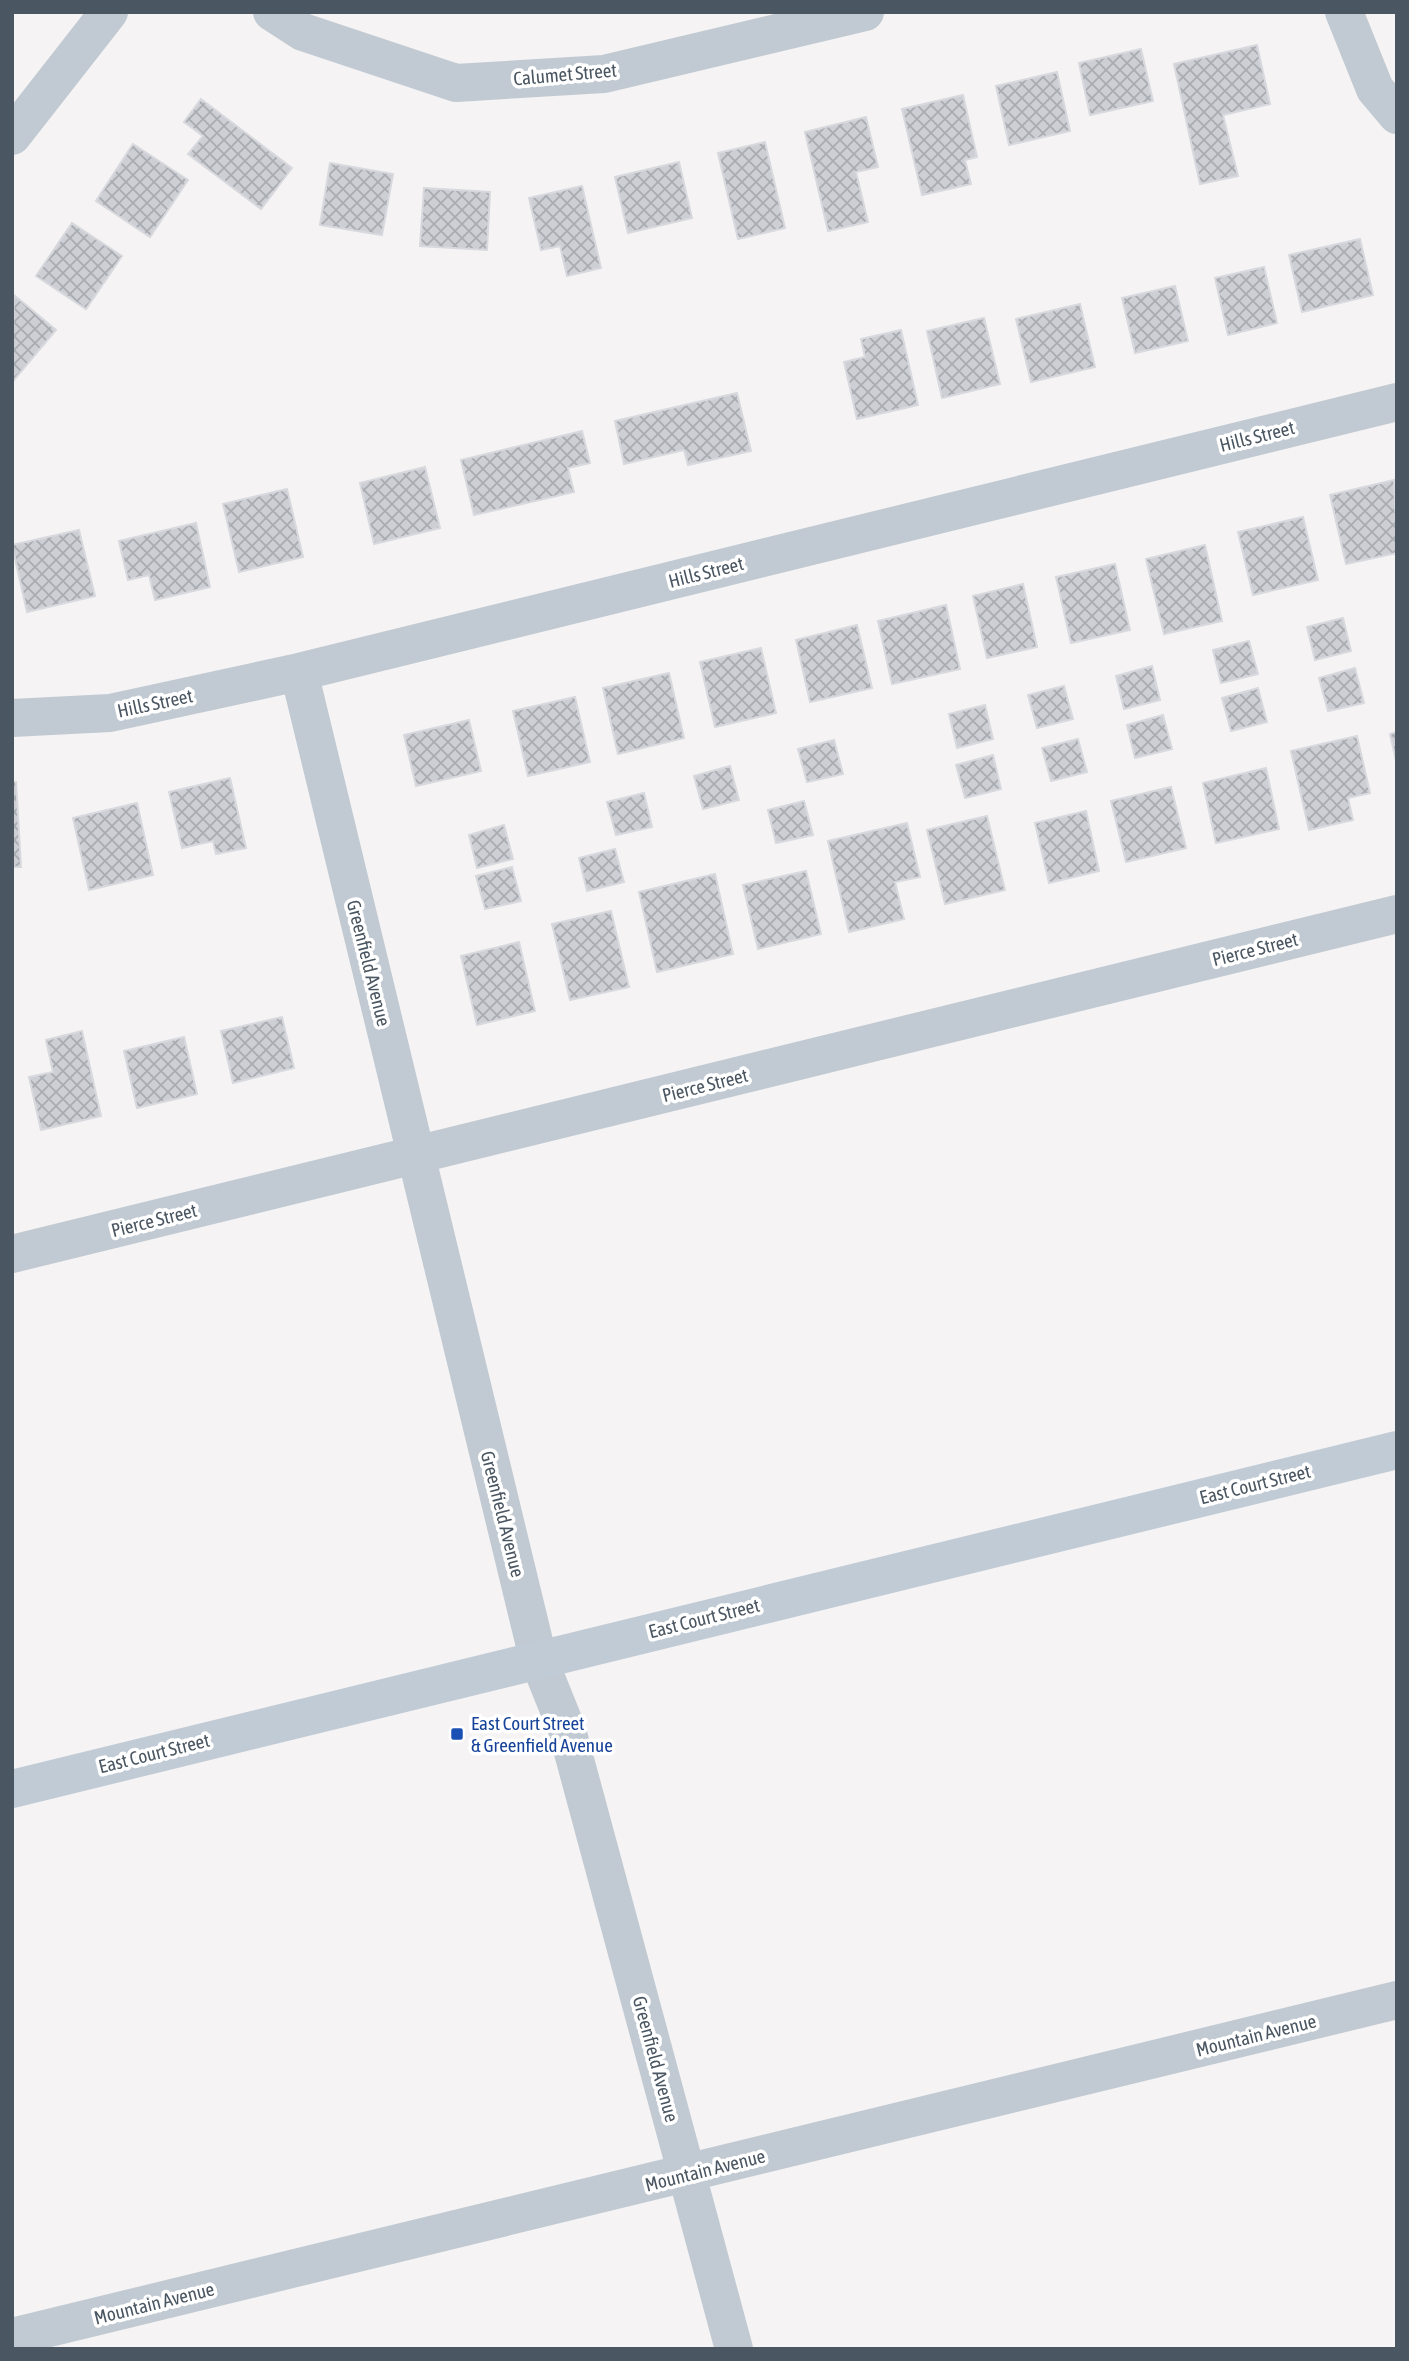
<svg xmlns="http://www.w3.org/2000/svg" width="1409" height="2361" viewBox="0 0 1409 2361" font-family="'Asap Condensed',sans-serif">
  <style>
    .building { fill: url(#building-cross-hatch); stroke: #d7d9de; stroke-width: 2 }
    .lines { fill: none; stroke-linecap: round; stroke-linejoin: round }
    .street { stroke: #c1cad2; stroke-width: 38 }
    .secondary { stroke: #c1cbd6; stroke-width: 38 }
    .transit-dot { fill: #1a4fb4; stroke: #fff; stroke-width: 2.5 }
    .labels { text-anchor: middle; stroke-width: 7; stroke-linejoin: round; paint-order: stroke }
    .street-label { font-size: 19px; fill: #4a5661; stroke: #fff }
    .transit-label { font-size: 19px; fill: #164399; stroke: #fff; text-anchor: start }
  </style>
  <defs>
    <pattern id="building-cross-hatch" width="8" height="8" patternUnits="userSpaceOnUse" patternTransform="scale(1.75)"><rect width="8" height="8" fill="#cdcfd5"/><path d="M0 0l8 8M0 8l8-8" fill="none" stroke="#a8abb0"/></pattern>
  </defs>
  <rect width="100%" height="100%" fill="#f5f3f3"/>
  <path class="building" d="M1257,45L1270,104L1223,115L1238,176L1200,184L1174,64Z
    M1141,49L1153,101L1090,115L1079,63Z
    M1057,72L1070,131L1009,145L996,86Z
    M963,95L977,157L965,160L971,184L922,195L902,109Z
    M201,99L292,168L261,209L188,154L203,136L184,122Z
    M866,117L878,167L856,172L868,222L828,231L805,132Z
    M765,142L785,228L738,239L718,153Z
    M133,144L188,180L150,237L96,201Z
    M679,162L692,218L628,233L615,177Z
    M330,163L393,174L382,235L320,225Z
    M582,186L601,268L567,276L560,246L541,250L529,198Z
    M424,188L490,192L487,250L420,246Z
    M72,223L122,256L86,309L36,276Z
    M1360,239L1373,295L1302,312L1289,255Z
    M1264,267L1277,323L1228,335L1215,278Z
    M1175,286L1188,341L1135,353L1122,298Z
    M14,295L56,330L14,380L12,378Z
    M1080,304L1095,367L1031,382L1016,319Z
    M984,318L1000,384L942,398L927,331Z
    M901,330L918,405L857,419L844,362L865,357L861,339Z
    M737,393L751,451L688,465L684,450L624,464L615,421Z
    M582,431L590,463L568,468L574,492L474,515L461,460Z
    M425,467L440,528L374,544L360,483Z
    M1394,480L1397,553L1346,564L1330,495Z
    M287,489L303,557L239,572L223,504Z
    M1303,517L1318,580L1253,595L1238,532Z
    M196,523L210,587L155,600L149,575L128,580L119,541Z
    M79,530L95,596L27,612L12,545Z
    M1205,545L1222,621L1164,634L1146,559Z
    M1115,564L1130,630L1071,643L1056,577Z
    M1023,584L1037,647L987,658L973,596Z
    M946,605L960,669L892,684L878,621Z
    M1343,618L1351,651L1315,660L1307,627Z
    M857,625L872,688L810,702L796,640Z
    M1249,641L1258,674L1221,683L1213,650Z
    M761,648L776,713L715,727L700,662Z
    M1152,666L1160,700L1124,709L1116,676Z
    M1355,668L1364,703L1328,711L1319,678Z
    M669,673L684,738L618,754L603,688Z
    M1064,686L1073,719L1037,728L1028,695Z
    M1258,688L1267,722L1231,731L1222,698Z
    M575,697L590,762L528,776L513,711Z
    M985,705L993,739L957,748L949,714Z
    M1163,715L1172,749L1135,758L1127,725Z
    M469,720L481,771L416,786L404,735Z
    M1397,732V765L1390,734Z
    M1357,736L1370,793L1348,798L1353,820L1309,830L1291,751Z
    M1078,739L1087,772L1051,781L1042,748Z
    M834,740L843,774L807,782L798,749Z
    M993,755L1001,789L965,798L956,765Z
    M730,766L739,800L703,809L694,776Z
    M1266,768L1279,829L1216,843L1203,783Z
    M230,778L246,848L216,854L213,841L182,848L169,792Z
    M12,782H16L21,867H12Z
    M1171,787L1186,848L1126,862L1111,801Z
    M644,793L652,827L616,835L607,802Z
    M804,801L813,835L776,843L768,810Z
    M137,803L153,875L89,890L73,818Z
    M1086,811L1099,871L1049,883L1035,823Z
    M987,816L1005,890L945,904L927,830Z
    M907,823L920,877L895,882L904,919L849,932L828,841Z
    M504,825L513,859L477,868L469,835Z
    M615,849L624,882L587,891L579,858Z
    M512,867L521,901L485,909L476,876Z
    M806,871L821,934L758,949L743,885Z
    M715,874L733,954L657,972L639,892Z
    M611,911L629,987L570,1000L552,924Z
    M519,942L535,1011L477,1025L461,956Z
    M282,1017L294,1068L233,1083L221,1031Z
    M82,1031L101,1116L41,1130L29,1077L53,1072L46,1040Z
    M184,1037L197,1094L137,1108L124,1051Z"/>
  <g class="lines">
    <path class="street" d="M272,12L303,32L456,83L604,74L865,12
      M1344,12L1375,89L1397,115
      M12,136L109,12
      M299,672L538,1658L567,1730L734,2349
      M12,718L110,713L299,672L1397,402
      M12,1254L1397,914
      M12,2337L1397,2000"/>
    <path class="secondary" d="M12,1789L1397,1450"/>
  </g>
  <rect class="transit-dot" x="450" y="1727" width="14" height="14" rx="3.5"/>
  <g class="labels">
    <g class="street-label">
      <text transform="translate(565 74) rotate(-5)" y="7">Calumet Street</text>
      <text transform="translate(1257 436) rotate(-14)" y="7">Hills Street</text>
      <text transform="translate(706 572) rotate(-14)" y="7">Hills Street</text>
      <text transform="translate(155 703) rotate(-12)" y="7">Hills Street</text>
      <text transform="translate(1255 949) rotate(-14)" y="7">Pierce Street</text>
      <text transform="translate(369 963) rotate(76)" y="7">Greenfield Avenue</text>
      <text transform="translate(705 1085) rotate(-14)" y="7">Pierce Street</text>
      <text transform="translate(154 1220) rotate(-14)" y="7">Pierce Street</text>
      <text transform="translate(1255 1484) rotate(-14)" y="7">East Court Street</text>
      <text transform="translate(503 1514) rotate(76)" y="7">Greenfield Avenue</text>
      <text transform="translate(704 1618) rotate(-14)" y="7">East Court Street</text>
      <text transform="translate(154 1753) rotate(-14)" y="7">East Court Street</text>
      <text transform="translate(1256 2035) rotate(-14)" y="7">Mountain Avenue</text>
      <text transform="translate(656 2059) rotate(75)" y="7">Greenfield Avenue</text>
      <text transform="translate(705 2170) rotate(-14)" y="7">Mountain Avenue</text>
      <text transform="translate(154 2303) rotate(-14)" y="7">Mountain Avenue</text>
    </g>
    <g class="transit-label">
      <text x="471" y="1730">East Court Street<tspan x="471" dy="22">&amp; Greenfield Avenue</tspan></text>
    </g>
  </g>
  <rect width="1409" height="2361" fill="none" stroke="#4a5661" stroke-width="28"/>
</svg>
